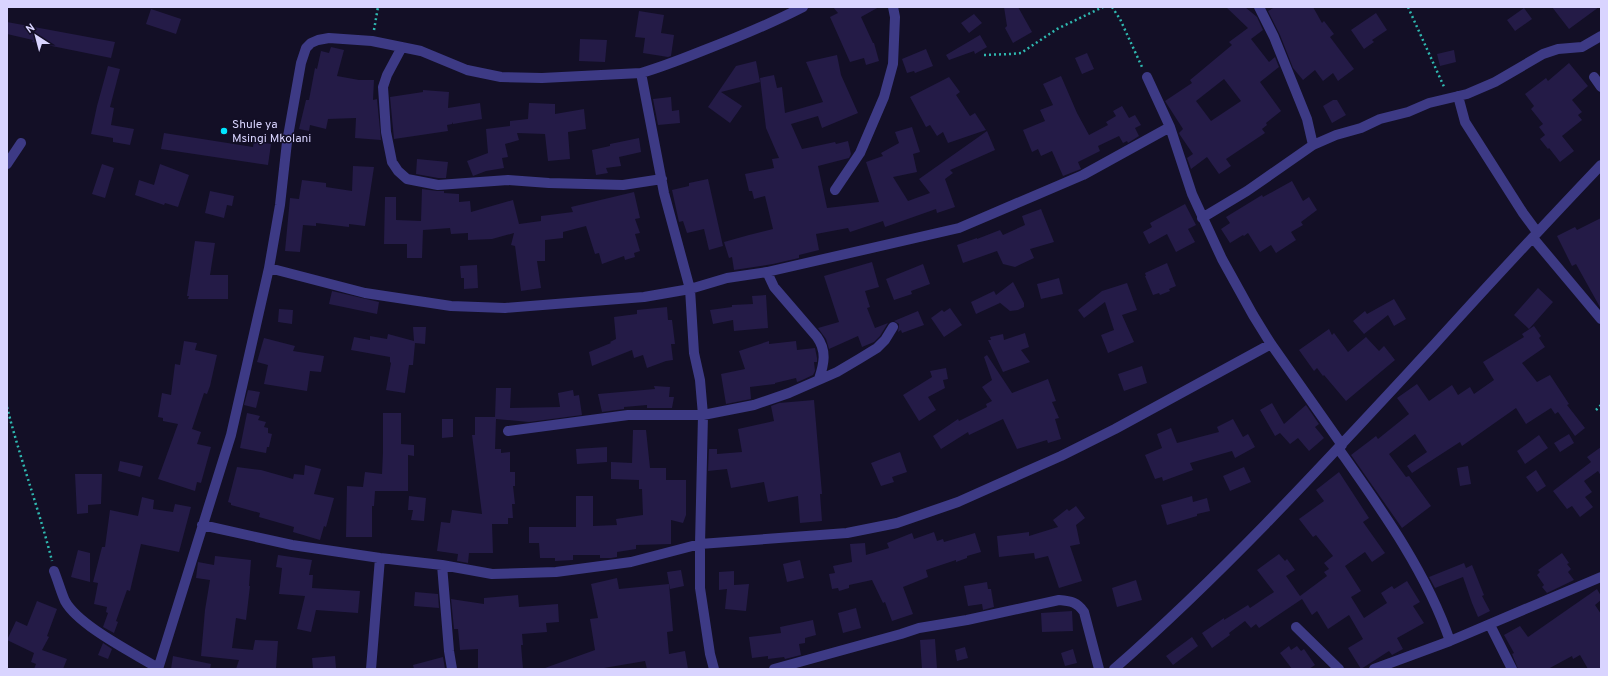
<svg xmlns="http://www.w3.org/2000/svg" width="1608" height="676" viewBox="0 0 1608 676" font-family="Overpass,sans-serif">
  <style>
    .building { fill: #241b47; fill-rule: evenodd }
    .lines { fill: none; stroke-linecap: round; stroke-linejoin: round }
    .path { stroke: #2fb8b0; stroke-width: 2.5; stroke-dasharray: 2 3; stroke-linecap: butt }
    .minor { stroke: #3d3a85; stroke-width: 10 }
    .poi-dot { fill: #00e5ff; stroke: #130f26; stroke-width: 1.5 }
    .labels { text-anchor: middle; stroke-width: 3; stroke-linejoin: round; paint-order: stroke }
    .poi-label { font-size: 12px; fill: #d9d4ff; stroke: #130f26; text-anchor: start }
  </style>
  <rect width="100%" height="100%" fill="#130f26"/>
  <path class="building" d="M833,7H879L861,17L873,43H874L879,61L866,65L864,58L850,62L830,17L838,13Z
    M1004,7H1018L1032,32L1013,43L1005,28L1007,26Z
    M1226,7H1245L1257,17L1263,30L1251,39L1269,62L1275,57L1279,67L1260,82L1281,111L1266,123L1267,125L1262,129L1265,133L1226,159L1231,166L1219,174L1207,157L1191,169L1187,158L1193,154L1180,135L1179,133L1183,129L1165,101L1192,83L1190,80L1232,45L1229,42L1248,28ZM1224,79L1241,101L1211,121L1196,101Z
    M1275,7H1313L1322,23L1324,21L1334,34L1330,37L1354,69L1338,81L1333,73L1323,81L1315,70L1303,80L1293,68L1280,35L1268,11Z
    M1552,7H1599L1569,29Z
    M1524,8L1532,19L1515,31L1507,20Z
    M151,9L181,19L176,34L146,24Z
    M639,11L664,15L661,33L674,35L671,56L668,57L643,53L645,38L635,37Z
    M1376,13L1387,30L1372,40L1374,42L1364,49L1351,30Z
    M974,14L982,23L969,33L961,23Z
    M7,22L115,42L111,58L32,42L33,40L7,34Z
    M980,35L987,47L975,54L974,51L949,60L946,55Z
    M580,39L607,40L605,62L579,61Z
    M331,47L344,50L337,76L359,80H374L373,100L377,99L381,140L355,138L356,118L328,119L326,129L310,125L309,131L299,129L306,100H309L315,68L317,69L321,51L329,53Z
    M926,49L933,66L915,73L914,71L907,73L902,59Z
    M1454,50L1456,62L1440,66L1437,54Z
    M1087,53L1094,69L1082,74L1075,58Z
    M837,55L841,75L858,113L822,128L818,116L791,124L802,149L835,142L836,144L848,141L851,154L849,158L818,166L827,208L879,202L866,162L883,156L881,153L899,143L895,132L912,127L920,152L913,154L917,172L893,177L908,201L930,193L919,179L987,131L995,150L950,170L953,173L945,179L955,207L937,213L936,209L885,227L883,221L850,232L848,228L816,234L819,250L799,255V258L773,264L734,270L732,257L729,258L724,242L749,235L773,229L765,196L754,199L752,191H749L745,174L774,168L772,159L779,158L766,128L760,78L774,75L777,88L782,87L785,113L823,102L806,62Z
    M756,61L760,82L721,92L742,106L730,123L708,107L736,66Z
    M1569,63L1588,86L1572,100L1582,112L1578,115L1582,120L1562,136L1574,151L1560,162L1549,148L1548,149L1540,139L1545,135L1539,127L1543,124L1531,109L1534,106L1525,94L1546,78L1548,81Z
    M108,66L120,69L110,107L114,108L111,125L134,129L130,145L113,142V138L91,134L97,106Z
    M1061,76L1077,113L1089,135L1108,125L1106,122L1116,116L1113,111L1122,106L1129,118L1135,115L1141,125L1135,128L1139,136L1128,143L1127,141L1123,143L1119,136L1098,146L1100,151L1078,162L1081,169L1063,176L1052,151L1041,156L1038,149L1032,152L1023,130L1045,121L1040,110L1053,105L1043,84Z
    M949,77L960,92L956,95L970,116L975,113L986,130L948,143L943,132L937,136L930,125L926,127L910,97Z
    M423,90L449,92L448,108L480,103L482,119L453,124V122L452,124L447,125L448,131L394,139L390,97L423,92Z
    M671,97L672,111L679,110L680,123L658,125L653,99Z
    M1333,100H1337L1346,115L1332,123L1323,106Z
    M529,103L555,104V114L584,109L586,129L568,132L570,159L548,161L545,134L517,133L519,140L505,144L508,157L502,158L504,168L486,171L473,176L467,161L488,153L486,129L510,126V121L528,119Z
    M164,133L253,147L254,141L271,144L268,165L161,149Z
    M639,138L641,152L619,157L621,166L606,168L608,173L596,175L592,150L610,146V144Z
    M417,159L448,162L446,178H438L416,174Z
    M102,164L114,168L105,198L92,194Z
    M160,164L189,175L178,207L165,203L164,205L135,195L139,180L154,185Z
    M353,166L374,167L365,226L349,224V227L316,223V226L303,225L300,252L285,251L290,198L299,199L302,180L326,183V187L352,191Z
    M708,179L723,246L709,250L704,229L687,233L683,221L679,222L672,190L689,186V183Z
    M1292,181L1303,201L1309,197L1317,210L1301,222L1303,225L1291,232L1296,240L1276,253L1271,245L1260,252L1248,233L1244,236L1243,235L1230,243L1221,229L1230,223L1226,217L1262,195L1263,197Z
    M422,189L437,191H444V193L459,194V202L470,201L471,212L513,200L519,224L541,221V216L573,212L571,207L634,192L640,218L635,219L640,233L635,234L640,251L634,253L635,257L625,260L624,256L602,264L599,253L595,254L586,226L563,232V238L545,240V261H537L541,288L521,291L515,246L511,245L514,233L492,239L468,240V233L451,234L450,228L423,230L422,258H407V244H384L385,197H396V220L421,221Z
    M210,191L234,196L232,206L227,205L224,218L205,213Z
    M1185,204L1196,225L1188,229L1195,242L1176,252L1167,234L1149,244L1143,232L1152,227L1150,223Z
    M1041,209L1054,242L1030,249L1034,258L1015,267L1003,264L997,251L963,263L957,245L977,238V239L1000,230L1003,235L1025,225L1022,216Z
    M1601,218V309L1576,264L1572,266L1557,236L1575,227L1577,230Z
    M195,241L215,243L210,275H228V299H188L189,296H187Z
    M872,262L879,287L865,291L870,307L867,308L875,328L888,323L880,336L874,342L862,347L858,336L829,349L826,339L818,328L839,322L824,276Z
    M1167,263L1176,286L1169,289L1170,291L1160,295L1159,293L1153,295L1145,276H1146L1145,273Z
    M923,264L930,284L911,291L912,294L894,300L886,279Z
    M477,265L478,288L464,289V278H461L460,266Z
    M1059,278L1063,294L1041,299L1037,284Z
    M1013,282L1024,303V307L1018,310L1010,311L999,302L1000,303L976,314L971,302L994,291L996,295Z
    M1127,283L1137,310L1122,315L1134,342L1108,353L1101,335L1114,330L1105,302L1084,318L1078,310L1102,291Z
    M1538,288L1553,302L1529,329L1514,315Z
    M332,291L379,302L377,314L329,304Z
    M766,295L768,328L734,331L733,320L713,324L710,310L732,307V305L753,304L752,296Z
    M1394,299L1406,319L1394,326L1388,315L1364,334L1353,321L1365,311L1367,314Z
    M667,307L668,320H672L675,344H671L673,360L666,361L647,368L643,355L634,358L632,350L592,366L589,352L611,343L610,342L616,339L614,317L637,314V310Z
    M950,308L962,325L944,337L931,318L942,310L944,312Z
    M279,309L293,310L292,324L278,322Z
    M918,311L924,325L902,333L901,330L898,332L899,324L894,321Z
    M1534,326L1541,336L1539,338L1545,347L1522,363L1537,382L1550,375L1569,404L1567,405L1585,428L1575,436L1558,412L1555,414L1551,408L1526,424L1516,408L1462,446L1460,442L1412,473L1407,466L1427,452L1415,434L1389,454L1406,477L1409,476L1431,506L1402,528L1351,455L1376,436L1378,439L1409,414L1397,398L1417,384L1429,401L1452,385L1458,395L1470,387L1474,394L1494,380L1483,362L1524,337L1522,334Z
    M413,327H426L425,344L415,343L413,365H409L405,393L386,390L391,363L390,362V357L351,350L354,337L370,340V336L387,339L388,334L414,341Z
    M1329,329L1332,335L1334,333L1348,352L1366,337L1379,351L1384,346L1395,360L1346,401L1324,375L1323,376L1317,368L1314,371L1299,350Z
    M1025,333L1029,347L1021,350L1030,362L1003,372L988,340H991L990,337L1003,334L1004,340Z
    M264,338L295,346L293,351L324,356L321,372L310,371L307,391L264,384L268,365L257,362Z
    M184,341L197,343L195,350L217,355L210,386L207,394L204,393L192,429L201,432L197,444L211,447L201,483L197,482L195,491L158,479L178,424L163,421V418L158,417L162,393L171,395L175,364L180,365Z
    M769,341V344L796,341L797,350L815,348L817,358V362H814L815,371L813,375L800,381L797,382L796,378L775,383V384L750,387L751,399L726,404L721,374L745,369L739,351Z
    M987,355L1012,393L1048,379L1056,401L1052,402L1059,418L1055,419L1061,439L1048,443L1047,440L1017,449L1003,419L969,435L968,432L941,449L933,436L958,419L959,421L987,407L986,404L992,401L982,387L992,380L984,357Z
    M1142,366L1147,383L1124,391L1118,374Z
    M946,368L948,379L943,380L945,388L928,397L936,410L919,421L903,395L932,377L930,371Z
    M654,386L670,387L669,397H674L672,408H647V405L624,407V409L602,412L598,394L655,389Z
    M496,388H511L510,408L560,407L558,393L573,390L574,396L579,395L582,415L529,422L496,419L495,449H501V453L510,452V472H515V486H513L515,504H512L513,518H508V524H492L493,553H469L468,563L457,561L458,554L437,551L441,522L450,523L452,510L482,514L472,435H475V417H495Z
    M248,390L260,392L256,408L244,405Z
    M814,400L822,494H820L822,521L800,523L798,496L768,502L764,482L731,488L727,469L708,471L709,449H717V454L742,452L738,429L774,421L771,406L779,403Z
    M1272,403L1284,424L1306,405L1319,424L1315,427L1324,438L1309,451L1298,438L1290,444L1280,433L1275,436L1260,410Z
    M247,413L260,416L258,420L266,422L264,427L268,428V433L272,434L269,447H267L266,453L240,448Z
    M383,413H401V444L414,445V456L408,455V491H375L374,506H372V537H346L347,486L363,487L365,472L382,474L383,452Z
    M442,419H453V437L442,438Z
    M1233,419L1243,437L1248,434L1255,447L1235,458L1232,451L1190,463L1193,470L1163,481L1162,477L1155,479L1145,455L1162,448L1157,434L1171,428L1177,443L1219,432L1217,427Z
    M633,430H646L650,468H666V480H686V515L683,523L671,520V544L636,545V549L617,552V557L611,558H600V555H573V560L555,561V558H540L539,543H529V527H576V496H593V526L617,525L616,519L643,515L642,489H639V480L611,479V462L632,463Z
    M1569,434L1574,443L1560,452L1554,443Z
    M1539,435L1548,448L1525,464L1517,451Z
    M607,447V462L577,464L576,449Z
    M1601,447V476L1598,471L1584,481L1592,492L1585,497L1593,507L1580,517L1572,506L1567,509L1553,491L1591,462L1587,457Z
    M900,452L907,472L892,477L894,482L881,486L871,463Z
    M120,461L143,466L140,477L118,471Z
    M305,465L321,469L314,494L334,498L326,527L324,526L320,540L293,532L294,527L259,517L260,513L231,505V503L228,502L237,467L261,470L293,479L294,474L304,475Z
    M1468,466L1471,484L1460,486L1457,468Z
    M1244,467L1251,482L1230,491L1223,476Z
    M1536,470L1546,486L1537,492L1526,477Z
    M1339,472L1369,518L1363,522L1385,553L1372,562L1365,552L1345,566L1361,591L1351,597L1364,618L1387,603L1381,593L1392,586L1394,589L1407,581L1420,602L1413,606L1424,623L1397,638L1403,649L1392,655L1389,651L1361,669L1348,648L1363,639L1349,615L1328,629L1317,611L1312,615L1302,599L1259,628L1256,624L1251,628L1245,621L1229,633L1230,635L1212,648L1202,633L1224,618V620L1248,605L1250,608L1274,592L1257,570L1279,554L1285,561L1287,559L1295,570L1286,576L1300,596L1327,576L1324,572L1329,569L1324,563L1333,556L1316,535L1313,537L1299,519L1324,501L1316,490Z
    M75,474H102L101,504L88,505V513L77,514Z
    M409,496L426,498L424,521L411,520L413,510H408Z
    M1192,496L1193,502L1207,498L1210,511L1197,514V516L1167,525L1161,505Z
    M142,497L154,500L153,509L173,512L175,504L191,507L179,552L141,544L130,591L127,590L116,621L118,622L114,633L103,627L108,613L106,612L107,607L94,604L98,583L93,582L102,547H105L110,510L138,516Z
    M1076,506L1085,518L1076,525L1080,544L1070,546L1082,581L1059,588L1048,556L1035,559L1034,553L999,557L997,536L1029,532V536L1058,527L1053,520L1067,509L1069,511Z
    M934,532L937,541L943,539L944,542L975,533L981,552L967,556V558L956,562V560L926,570L928,577L903,587L913,614L892,621L885,602L883,603L872,580L849,585V588L839,591L838,588L832,589L829,574L835,573L833,566L852,562L850,544L865,543L866,555L889,548L887,543L912,533L914,539Z
    M78,550L90,553V582L71,577Z
    M1562,553L1569,563L1567,564L1571,569L1568,572L1574,580L1547,593L1542,587L1544,585L1537,575L1540,572L1538,570Z
    M278,555L312,560L309,575H313L312,588L360,591L358,613L316,610L311,632L297,629L305,596L279,594L282,568L276,567Z
    M215,556L251,560L249,586H250L246,620L236,618L232,648L253,650L255,640L278,641L276,669H236L239,660L201,656L205,610L210,580L196,578L198,562L214,565Z
    M800,560L804,578L787,582L783,564Z
    M1464,563L1466,568L1472,565L1484,595L1482,596L1490,611L1478,617L1472,603L1463,577L1435,588L1429,577Z
    M681,570L684,586L670,589L667,572Z
    M734,571V585L749,584L746,611L725,609L727,589L719,590V572Z
    M617,578L619,589L669,584L673,631L667,632L669,654L685,651L688,669H647L645,661L598,669H546L545,668L595,650L590,619L598,618L591,584Z
    M1136,580L1142,600L1117,607L1112,588Z
    M987,582L988,589H991L994,607L983,610L982,604L968,606L964,586Z
    M1597,589L1601,596V600L1595,605L1601,614V669H1588L1580,655L1573,659L1572,656L1548,669H1518L1512,654L1514,653L1504,635L1520,626L1528,637Z
    M415,592L438,594L439,608L414,606Z
    M518,595L519,607L558,604L559,622L546,623L547,632L522,634L523,645H521L523,669L478,668V649L460,650L458,629H454L451,599L484,604V598Z
    M37,601L57,609L47,636L49,637L42,650L67,659L63,669H34L36,664L31,662L34,653L7,640L16,621L27,626Z
    M856,608L861,628L843,633L838,613Z
    M1072,611L1073,631L1042,632L1041,613Z
    M813,620L816,635L805,638V643L799,644L801,655L785,659L784,657L768,659V656L752,658L749,637L781,633L780,627Z
    M1192,637L1198,646L1173,665L1166,656Z
    M935,639L937,669H922L920,640Z
    M103,643L112,649L108,659L98,655Z
    M1289,646L1291,650L1297,646L1301,651L1304,649L1315,665L1309,669H1292L1280,653Z
    M965,647L968,658L957,661L955,650Z
    M1073,649L1077,663L1065,666L1061,653Z
    M173,656L211,664L210,669H171Z
    M335,656L336,668L313,669L312,658Z
    M443,657L445,669H414L413,665Z"/>
  <g class="lines">
    <path class="path" d="M1112,7L1120,19L1142,67
      M1408,7L1445,89
      M374,30L378,7
      M984,55L1010,54L1021,53L1057,29L1103,7
      M7,407C20,459 39,509 52,561
      M1596,410L1601,405"/>
    <path class="minor" d="M1259,7L1274,37L1307,119L1313,145
      M402,47L387,75L383,87L386,132L392,162L398,171L407,179L438,185L508,180L549,183L623,185L662,179
      M641,73L664,193L690,289L694,353L700,380L703,415L700,544V588L710,654L714,669
      M1147,77L1170,127L1192,194L1222,259L1253,315L1271,344L1342,445
      M1594,77L1601,87
      M1458,96L1465,122L1523,213L1537,232
      M7,164L21,143
      M835,190L860,153L884,97L893,64L895,17L893,7
      M1202,218L1247,191L1313,145L1336,135L1361,128L1380,119L1408,112L1429,103L1467,94L1495,82L1543,54L1558,49L1582,47L1601,36
      M1533,238L1601,319
      M269,268L365,293L451,306L505,308L644,297L690,289L727,278L767,272L959,228L1083,175L1170,127
      M767,272L774,287L817,337C827,351 824,364 819,379
      M508,431L628,415H703L754,405L789,393L837,372L859,359L877,348L885,340L893,327
      M1338,448C1381,509 1426,571 1450,641
      M202,525L292,545L380,558L442,565L492,574L556,572L631,562L700,544L847,533L897,523L958,502L1061,456L1115,429L1271,344
      M442,565L449,651L452,669
      M54,571C58,581 61,592 65,601C79,626 132,652 158,668
      M1490,625L1512,669
      M1296,627L1339,669
      M158,669L231,435L269,268L280,205L287,142L301,63L306,48L311,43L318,40L329,38L372,41L421,51L467,70L501,77L542,78L641,73C662,67 682,59 702,51C736,38 770,24 803,7
      M371,669L380,558
      M774,669L901,634L919,628L967,620L1059,600C1071,601 1077,602 1084,612L1099,669
      M1114,669C1228,569 1330,457 1433,346C1488,285 1544,225 1601,165
      M1374,669L1450,641L1601,577"/>
  </g>
  <circle class="poi-dot" cx="224" cy="131" r="4"/>
  <g class="labels">
    <g class="poi-label">
      <text x="232" y="128">Shule ya<tspan x="232" dy="14">Msingi Mkolani</tspan></text>
    </g>
  </g>
  <rect width="1608" height="676" fill="none" stroke="#d9d4ff" stroke-width="16"/>
  <g transform="translate(36 36) rotate(324)" stroke="#130f26" stroke-width="3" paint-order="stroke">
  <path d="M0-3L7 15L0 10L-7 15Z" fill="#d9d4ff"/>
  <text y="-6" font-size="11" font-weight="bold" text-anchor="middle" fill="#d9d4ff">N</text>
  </g>
</svg>
